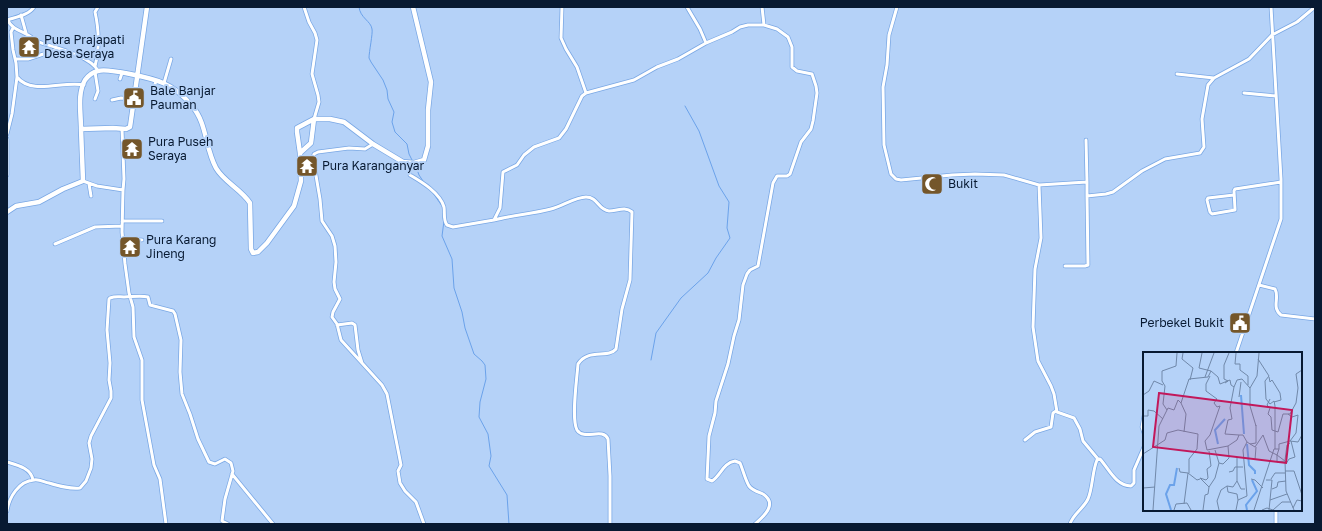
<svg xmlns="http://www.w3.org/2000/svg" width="1322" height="531" viewBox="0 0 1322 531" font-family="'Golos Text',sans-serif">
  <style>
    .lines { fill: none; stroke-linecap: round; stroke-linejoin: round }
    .stream { stroke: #6ba2ea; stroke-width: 1 }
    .street-casing { stroke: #79a7e4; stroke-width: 4.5 }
    .secondary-casing { stroke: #79a7e4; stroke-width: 6 }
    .street { stroke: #fff; stroke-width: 3 }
    .secondary { stroke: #fff; stroke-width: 4.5 }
    .labels { text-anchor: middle; stroke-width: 4; stroke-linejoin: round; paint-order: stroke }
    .poi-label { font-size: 12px; fill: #081a32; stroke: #b5d2f8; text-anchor: start }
    .inset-river { fill: none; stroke: #6ba2ea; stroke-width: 2 }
    .inset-road { fill: none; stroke: #7088a9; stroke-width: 1 }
    .view { fill: #c2185b; fill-opacity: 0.15; stroke: #c2185b; stroke-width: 2 }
    .inset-edge { fill: none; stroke: #081a32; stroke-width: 2 }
  </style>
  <rect width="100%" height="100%" fill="#b5d2f8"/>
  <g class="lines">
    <path class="stream" d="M359,7C360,18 371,21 372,29C373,33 369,52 369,58L371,62L383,80L387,90L388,99L394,112L392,122L395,132L407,144L409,154L412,160
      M415,164L419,175L423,181
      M433,193L442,206
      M444,221L442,236L452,259L454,288L462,312L465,328L474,354L482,361L485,365L486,379L480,402L479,417L488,434L491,456L489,466L507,495L509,524
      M651,360L656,333L681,298L708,273L716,258L730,238L727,228L729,202L719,186L699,131L685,106"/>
    <g class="street-casing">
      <path id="street" d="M304,7L309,22L315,33L317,40L312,74L318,95L319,102L314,119
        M562,7L561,38L566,49L577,67L586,93
        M687,7L700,29L706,43
        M762,7L764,25
        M897,7L889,35L887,65L883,87L884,145L891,174L896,179L901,180L952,175L975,174L1004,175L1039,185L1087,182V196L1106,194L1113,192L1142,171L1165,159L1200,153L1204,147L1202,119L1208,85L1214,78L1249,59L1272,35L1297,22L1315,7
        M21,15L26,33
        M7,19C12,29 19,30 28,35C32,37 34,40 38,42C54,47 91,56 98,71
        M7,20C16,17 29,15 34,7
        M16,59H28L59,49
        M95,66C100,47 99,30 95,12L98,7
        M1177,74L1214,78
        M17,77C32,96 64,80 84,85
        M120,79L122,73
        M156,81L153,90L157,91
        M164,83L171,59
        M1244,93L1276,96
        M95,99L98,91L95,72
        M112,100L121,98L134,99
        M122,129L124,179L123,190L122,232L125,264L129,293L133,307L134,337L142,360V400L154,465L160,479L166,524
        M7,134L12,114L17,77L16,63L13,50L11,32L13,28
        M7,139V175
        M1086,140L1087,182
        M408,163V170L410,175C422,182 440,193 444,207C445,213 443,220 447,225L453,227L494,220L500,208L503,172L517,165L524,155L534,147L559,138L566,129L582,96L586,93L634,80L657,67L678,59L706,43L732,32L740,27L748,25H764L777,29L788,37L792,47V67L797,71L812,74L816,86L817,93L813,121L811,129L801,142L790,174L787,176H777L773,183L758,266L750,270L747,274L743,285L739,320L734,336L728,364L716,401L715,413L709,436L707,479L712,481C721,475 723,463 735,461L740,463C743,470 745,479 749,486C753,491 759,492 763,494C778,504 764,516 755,524
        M83,181L97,186L123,190
        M89,184L91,196
        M1039,185L1041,238L1035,269L1033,327L1038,361L1051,386L1054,394L1057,412L1074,418L1080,429L1083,441L1098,459
        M1234,195L1208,198L1207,200L1210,212L1212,214L1235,210V209L1234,191L1235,189L1281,182
        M494,220C513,215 532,214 551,209C562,206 576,197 586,197C598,197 598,210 609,211C617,211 625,206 632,212L630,280L622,309L616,349C608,359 588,348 578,364C577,378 571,419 577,430C584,441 603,427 608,439L610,476V524
        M122,221H162
        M123,239L142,240
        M55,244L95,227L122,226
        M1065,266H1085L1088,265L1087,196
        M1259,285L1275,289C1280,298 1271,307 1281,315L1315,319
        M337,325L352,323L355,325L358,350L362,363L382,385L387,394L401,465L398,471L400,483L405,491L416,502L424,524
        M1236,353L1281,219V179L1271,7
        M362,363L341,340L337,324L332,317L333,312L340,299L335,289L334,282L336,262L335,246L332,236L322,221L320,199L313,158L314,154L318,152L349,148L365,149L373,144
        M1144,416L1142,427L1144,433
        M1025,440L1035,432L1051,427L1053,413L1056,411
        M7,462C17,465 31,468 33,480
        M232,474L273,524
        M1276,510V524
        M7,511C9,497 19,481 34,480C39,479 44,482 49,483C59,486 69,489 80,488L86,481L91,468L92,459L89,443L91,436L111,398V391L109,380L110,363L107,330L109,299L110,298C115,296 119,297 124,297C132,297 140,295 148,297L150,305L173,311L175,314L181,340L180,372L182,394L190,414L198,439L209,462L215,464L225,459L231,463L233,471L225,499L222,521L228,524
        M1070,524C1073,514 1083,509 1088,499C1093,487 1092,472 1097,460L1100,459C1109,469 1116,486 1131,486L1134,483V470L1144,447"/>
    </g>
    <g class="secondary-casing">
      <path id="secondary" d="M81,129C81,113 77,94 85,80C88,76 93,72 98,71C108,68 152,78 163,83C175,88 184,96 192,106C207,123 205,148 216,168C224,182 241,189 250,203L251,249L253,253L258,252L267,243L294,206L301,181L300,153L311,143L314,119H330L344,122L373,144L403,162L414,163L424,160L428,146V110L431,82L413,7
        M300,153L297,132V128L314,119
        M7,212L16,206L39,202L63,189L83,181L81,129L113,128L126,129L130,127L147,7"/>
    </g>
    <use href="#street" class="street"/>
    <use href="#secondary" class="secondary"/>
  </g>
  <defs>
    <g id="temple-square" transform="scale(1.15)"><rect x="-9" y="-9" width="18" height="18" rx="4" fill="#74562a" stroke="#b5d2f8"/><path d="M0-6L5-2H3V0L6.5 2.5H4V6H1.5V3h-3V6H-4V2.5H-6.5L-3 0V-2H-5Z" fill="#fff"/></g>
    <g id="civic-square" transform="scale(1.15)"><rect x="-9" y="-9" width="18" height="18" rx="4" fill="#74562a" stroke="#b5d2f8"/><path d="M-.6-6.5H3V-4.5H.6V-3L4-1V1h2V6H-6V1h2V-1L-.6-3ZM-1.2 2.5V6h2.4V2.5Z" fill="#fff"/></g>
    <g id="mosque-square" transform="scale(1.15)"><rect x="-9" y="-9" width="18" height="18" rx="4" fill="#74562a" stroke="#b5d2f8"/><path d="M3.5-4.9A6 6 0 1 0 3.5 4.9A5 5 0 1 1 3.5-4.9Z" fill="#fff"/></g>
  </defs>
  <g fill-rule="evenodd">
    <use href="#temple-square" x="29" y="47"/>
    <use href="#civic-square" x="134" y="98"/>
    <use href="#temple-square" x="132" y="149"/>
    <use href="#temple-square" x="307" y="166"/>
    <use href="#mosque-square" x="932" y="184"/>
    <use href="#temple-square" x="130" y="247"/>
    <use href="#civic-square" x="1240" y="323"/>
  </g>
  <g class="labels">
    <g class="poi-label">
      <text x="44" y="44">Pura Prajapati<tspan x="44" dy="14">Desa Seraya</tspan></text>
      <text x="150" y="95">Bale Banjar<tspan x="150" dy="14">Pauman</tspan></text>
      <text x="148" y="146">Pura Puseh<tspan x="148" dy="14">Seraya</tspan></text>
      <text x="322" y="170">Pura Karanganyar</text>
      <text x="948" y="188">Bukit</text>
      <text x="146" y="244">Pura Karang<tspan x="146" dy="14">Jineng</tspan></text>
      <text x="1224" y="327" text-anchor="end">Perbekel Bukit</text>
    </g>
  </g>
  <g transform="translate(1143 352)">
    <rect width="159" height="159" fill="#b5d2f8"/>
    <path class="inset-river" d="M98,43L101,82M75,92L72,78L82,67M104,92L106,113L112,119V122M28,158L23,142L27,133H31L34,116M104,158L103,153L114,139L109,128"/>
    <path class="inset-road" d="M40,1L39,7L50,16L47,28M59,1L56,16L68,19M93,1L92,12H97V18L105,24V33M115,7L126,24L122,29L123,47L127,52L131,49L132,54V97M67,24L63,32V39L74,47L71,51L74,55L77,54L67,83L62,89L64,98L85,94L94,88L96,83H100L104,90L112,95L120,83L126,99L134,103L136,97M62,25L71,1M126,25L127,30L129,28L137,41L138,48L131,50M82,31L85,29L81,27V13L86,1M91,35L87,56L89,67L85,68L82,82L96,83M107,36V54L113,74M0,43L6,39L11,29L20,33M96,45L98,30M127,47L124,53L127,56L125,62L128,65L129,78L135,80L140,62H147L153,51L155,36L153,22L159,18M38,51L43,62L41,80M24,58L20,52L22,34L19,29V19L33,14L34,1M145,62L149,65L155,63L153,81L147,89M0,64H5V58L11,59L20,67M107,92L113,91V73M136,92L147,89L155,90L159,83M0,102L22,88L24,81L35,78L55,82L54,97L46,107V121M134,103L142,109L143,139L151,158M134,103V110L142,109M94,105V129M112,108L113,95M142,108L144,93L147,91M76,111L80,112L86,106L85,94M143,112L146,107L152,105L148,89M36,116L37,120L45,121M142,119H151L159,143M86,120L90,119L92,115H100M108,127L112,128L120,136M128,127L132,121H142M123,128H129L126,158M84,134L85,140L94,142L95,148M66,135L57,126L63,128L65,126L64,117L68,114L66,99M0,136L12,135M129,137L134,135L135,130L143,129M127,148L144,142M41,152L45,121L54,128L57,127M150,156L154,148L159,149M10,158L16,74L25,56L31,58L35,48L38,51L46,27L65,25L68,19L75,25L77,32L87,28L88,33L91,35L94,28L99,27L107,36L114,24L116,1M31,158L33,152L44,151L48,158M60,158L62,143L65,142L66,135L72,126L76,111L72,98M76,158L74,149L78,138L84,134L90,135L94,129L98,137H102M93,158L95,148L104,144L100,98L104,90M111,158L131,97H136V92M119,158L124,156L130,158L139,150H148"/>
    <path class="view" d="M16,41L149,58L143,111L10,95Z"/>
    <rect width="159" height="159" class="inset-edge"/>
  </g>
  <rect width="1322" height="531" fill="none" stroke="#081a32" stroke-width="16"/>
</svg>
